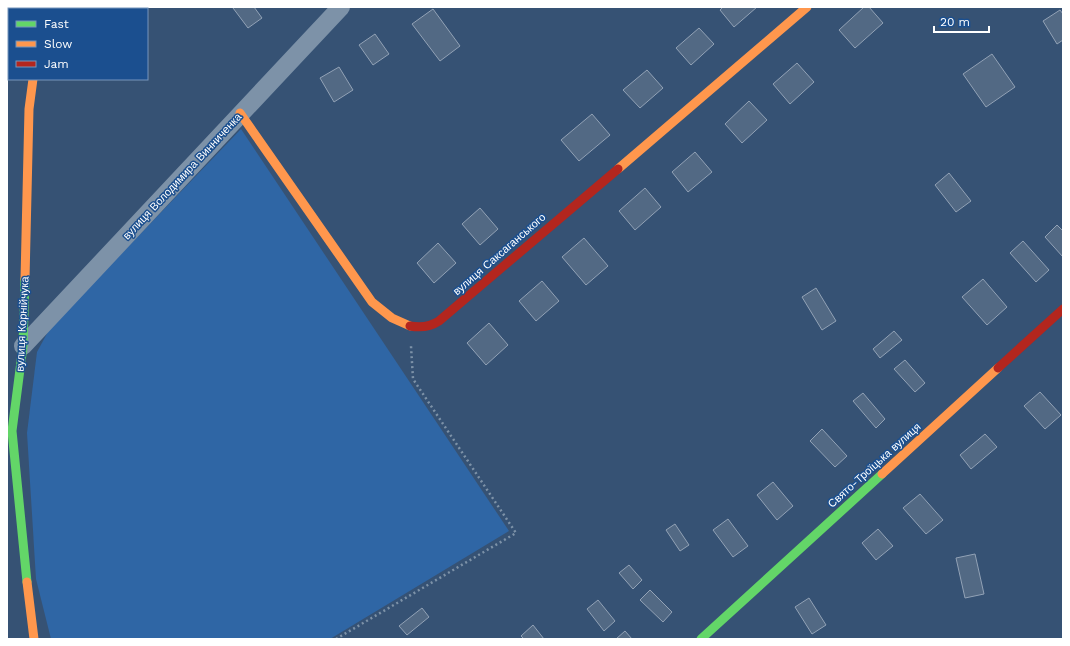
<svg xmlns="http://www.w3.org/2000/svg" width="1070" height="646" viewBox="0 0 1070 646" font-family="'Work Sans',sans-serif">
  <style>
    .green { fill: #2f66a5 }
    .building { fill: #526984; stroke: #92a2b6 }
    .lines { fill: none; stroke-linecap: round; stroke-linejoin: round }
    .path { stroke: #7d92a8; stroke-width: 2.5; stroke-dasharray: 2 3; stroke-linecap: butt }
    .street { stroke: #7d92a8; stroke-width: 18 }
    .fast { stroke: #63d668; stroke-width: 9 }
    .slow { stroke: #ff974d; stroke-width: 9 }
    .jam { stroke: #b3261e; stroke-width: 9 }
    .labels { text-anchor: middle; stroke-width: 3; stroke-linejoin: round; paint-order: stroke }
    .street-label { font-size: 11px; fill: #fff; stroke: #1b4f8f }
  </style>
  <rect width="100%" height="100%" fill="#365274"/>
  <path class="green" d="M241,129L509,531L330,639H51L36,579L27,433L37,352L50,328Z"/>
  <path class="building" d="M234,7H254L262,18L248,28L233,8Z
    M723,7H757L734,27L720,10Z
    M864,7H869L883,23L855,48L839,30Z
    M433,9L460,46L440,61L412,24Z
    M1060,10L1063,14V40L1057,44L1043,21Z
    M699,28L714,44L691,65L676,48Z
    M375,34L389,54L373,65L359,45Z
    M992,54L1015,87L986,107L963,74Z
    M797,63L814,82L790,104L773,84Z
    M339,67L353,90L334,102L320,78Z
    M647,70L663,88L640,108L623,90Z
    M749,101L767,120L742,143L725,124Z
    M592,114L610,135L579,161L561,140Z
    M695,152L712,172L688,192L672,172Z
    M949,173L971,201L956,212L935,185Z
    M645,188L661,207L635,230L619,211Z
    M480,208L498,229L480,245L462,224Z
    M1057,225L1063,231V257L1045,237Z
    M584,238L608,266L586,285L562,257Z
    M1023,241L1049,270L1036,282L1010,253Z
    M438,243L456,263L434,283L417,263Z
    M983,279L1007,307L987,325L962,297Z
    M542,281L559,301L536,321L519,301Z
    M816,288L836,321L822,330L802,297Z
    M489,323L508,345L486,365L467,343Z
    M894,331L902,340L880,358L873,349Z
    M905,360L925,383L915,392L894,369Z
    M1040,392L1061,415L1045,429L1024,406Z
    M863,393L885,419L876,428L853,401Z
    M822,429L847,456L835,467L810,441Z
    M985,434L997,447L971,469L960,455Z
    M773,482L793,506L777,520L757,495Z
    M920,494L943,520L926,534L903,508Z
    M728,519L748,546L733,557L713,530Z
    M675,524L689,545L680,551L666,530Z
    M878,529L893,546L876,560L862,543Z
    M975,554L984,594L965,598L956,558Z
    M629,565L642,580L633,589L619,573Z
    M650,590L672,612L663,622L640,600Z
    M809,598L826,625L812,634L795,607Z
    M598,600L615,621L604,631L587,609Z
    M422,608L429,617L407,635L399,626Z
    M533,625L544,639H524L521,636Z
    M625,631L632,639H616Z"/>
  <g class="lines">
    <path class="path" d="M336,639L516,533L413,379L411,346"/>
    <path class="street" d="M42,9L43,7
      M23,346L341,7"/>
    <path class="fast" d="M25,279L23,346L12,431L27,582
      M701,639L882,474"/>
    <path class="slow" d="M240,113L372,302L392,318L410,326
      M618,169L807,7
      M25,279L29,109L33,79
      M882,474L998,368
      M27,582L34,639"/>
    <path class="jam" d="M410,326C421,328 430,327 439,321L618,169
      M998,368L1063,309"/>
  </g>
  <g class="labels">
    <g class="street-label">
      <text transform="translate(182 176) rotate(-47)" y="4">вулиця Володимира Винниченка</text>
      <text transform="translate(499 254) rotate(-41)" y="4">вулиця Саксаганського</text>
      <text transform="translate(22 324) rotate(-87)" y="4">вулиця Корнійчука</text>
      <text transform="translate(874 465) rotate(-42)" y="4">Свято-Троїцька вулиця</text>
    </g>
  </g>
  <rect width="1070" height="646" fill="none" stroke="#ffffff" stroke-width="16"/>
  <rect x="8" y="8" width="140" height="72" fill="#1b4f8f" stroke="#7695bc"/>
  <rect x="16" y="21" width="20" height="6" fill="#63d668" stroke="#7695bc"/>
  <text x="44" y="28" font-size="12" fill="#ffffff">Fast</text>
  <rect x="16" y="41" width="20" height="6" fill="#ff974d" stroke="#7695bc"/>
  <text x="44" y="48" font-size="12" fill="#ffffff">Slow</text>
  <rect x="16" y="61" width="20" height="6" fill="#b3261e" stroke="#7695bc"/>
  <text x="44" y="68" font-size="12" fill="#ffffff">Jam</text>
  <path d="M934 26v6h55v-6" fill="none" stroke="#ffffff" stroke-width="2"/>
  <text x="940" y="26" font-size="12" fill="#ffffff" stroke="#1b4f8f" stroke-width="3" paint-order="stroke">20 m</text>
</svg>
